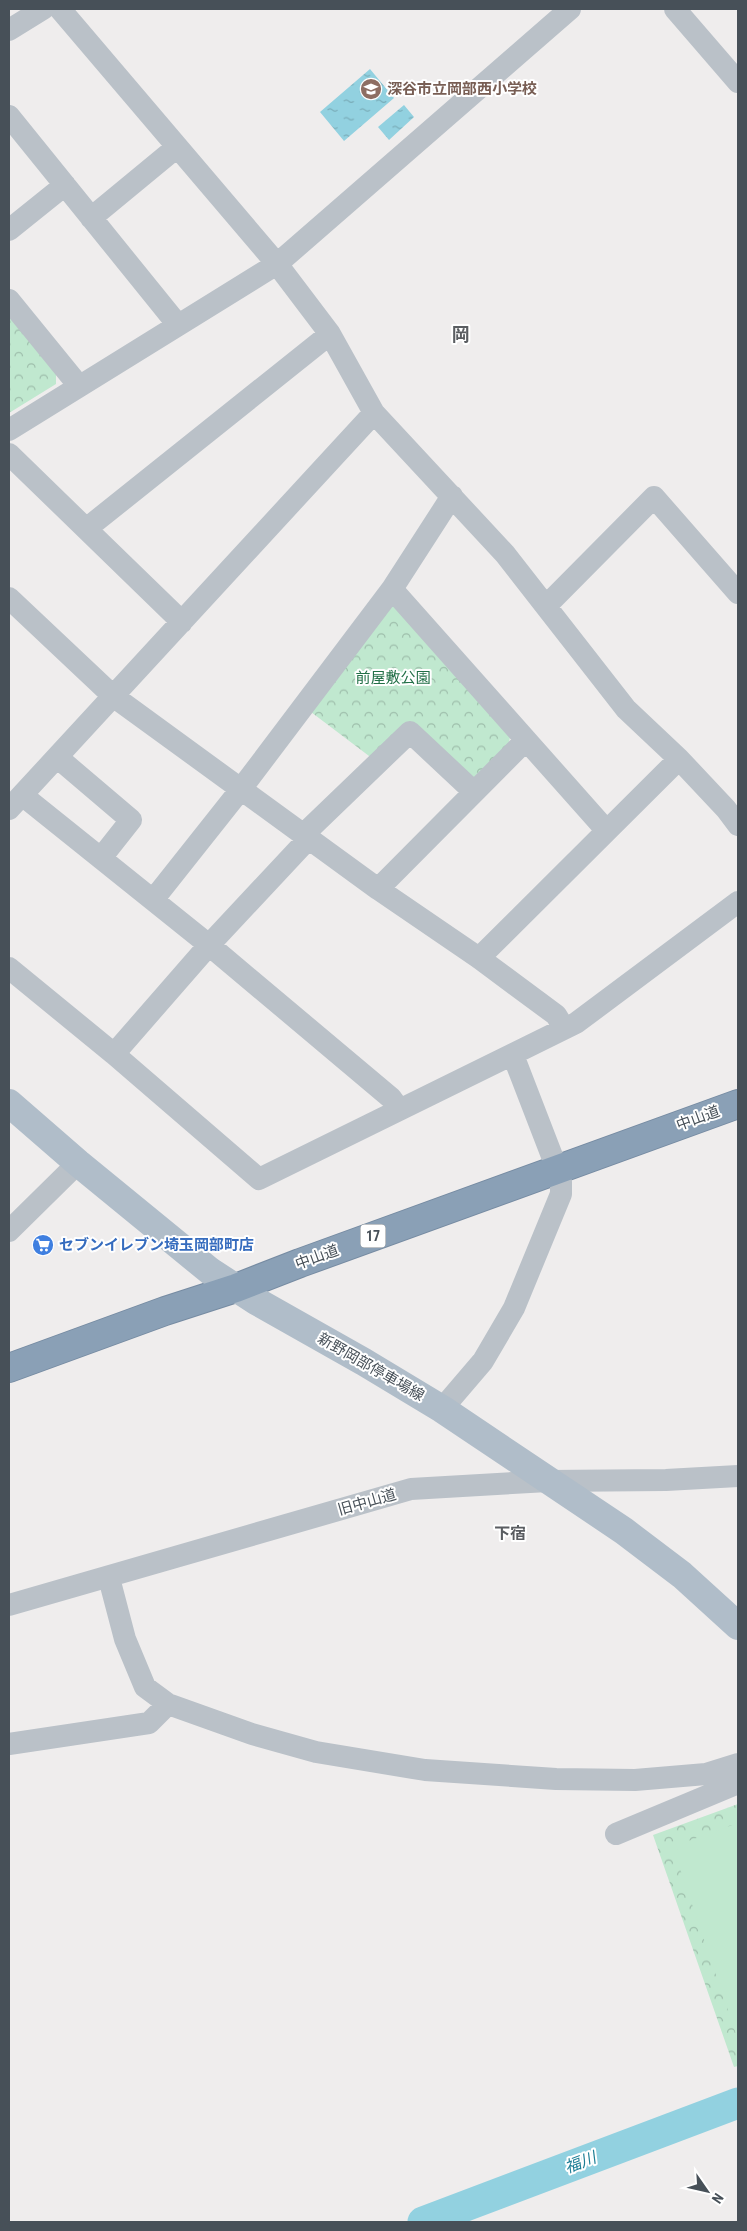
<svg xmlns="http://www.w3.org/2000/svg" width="747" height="2231" viewBox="0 0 747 2231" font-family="'Roboto Condensed','Noto Sans JP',sans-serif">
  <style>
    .forest { fill: url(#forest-crowns) }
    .pitch { fill: #c0e8cf }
    .water { fill: url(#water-ripples) }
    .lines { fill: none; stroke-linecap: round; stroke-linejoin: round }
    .river { stroke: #92d1e0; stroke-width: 31 }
    .highway-casing { stroke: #768ba2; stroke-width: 30 }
    .minor { stroke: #bac1c8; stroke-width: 22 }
    .major { stroke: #b0bdc9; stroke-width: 28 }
    .highway { stroke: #8aa0b6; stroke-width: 28 }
    .labels { text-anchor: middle; stroke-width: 4; stroke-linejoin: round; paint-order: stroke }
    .shield { fill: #fff; stroke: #7e848a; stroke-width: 1 }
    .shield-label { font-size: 14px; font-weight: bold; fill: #475058 }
    .education-label { font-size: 15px; font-weight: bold; fill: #785e54; stroke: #fff; text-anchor: start }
    .park-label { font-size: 15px; fill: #227047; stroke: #fff }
    .street-label { font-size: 15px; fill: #475058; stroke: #fff }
    .shop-label { font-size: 15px; font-weight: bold; fill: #366cbe; stroke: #fff; text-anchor: start }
    .neighbourhood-label { font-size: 16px; font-weight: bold; fill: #5a5d61; stroke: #fff }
    .water-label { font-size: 16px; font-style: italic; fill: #1d7e95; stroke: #fff }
    .quarter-label { font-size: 18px; font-weight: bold; fill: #5a5d61; stroke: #fff }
  </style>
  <defs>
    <pattern id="forest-crowns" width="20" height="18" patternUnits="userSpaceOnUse" patternTransform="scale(1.25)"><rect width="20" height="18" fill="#c0e8cf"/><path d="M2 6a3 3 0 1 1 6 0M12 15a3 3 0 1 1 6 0" fill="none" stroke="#9ebeab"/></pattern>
    <pattern id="water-ripples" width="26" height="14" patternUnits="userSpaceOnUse" patternTransform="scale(1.25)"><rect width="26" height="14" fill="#92d1e0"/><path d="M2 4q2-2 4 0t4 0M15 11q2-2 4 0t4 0" fill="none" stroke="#79acb8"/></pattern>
  </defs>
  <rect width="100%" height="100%" fill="#efeded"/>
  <path class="forest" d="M9,315L56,372V384L9,413Z
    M395,603L510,737L508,747L471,783L409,725L373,759L307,709Z
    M738,1804V2066L734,2067L653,1835Z"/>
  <path class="pitch" d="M738,1823V2035L736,2034L675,1854L680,1844Z"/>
  <path class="water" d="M370,69L394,98L344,141L320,112Z
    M404,105L414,117L389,140L378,127Z"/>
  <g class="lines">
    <path class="river" d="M423,2222L738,2103"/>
    <g class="highway-casing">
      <path id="highway" d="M9,1368L165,1311L236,1288L300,1263L738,1104"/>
    </g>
    <path class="minor" d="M60,9L277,264L330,334L374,413L505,554L626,709L679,759L726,809L738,825
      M675,9L738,82
      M9,30L43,9
      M9,116L178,325
      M91,218L177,147
      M9,230L65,185
      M9,300L79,386
      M9,430L277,264L570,9
      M9,454L182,622
      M86,529L330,334
      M392,589L606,830
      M9,598L113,696L378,889L479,958L556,1015L564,1028
      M546,606L654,497L738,593
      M57,757L131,820L101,858
      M22,795L209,945L391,1098L399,1109
      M9,809L374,413
      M304,834L410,732L474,792
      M378,889L526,740
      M153,900L241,789L392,589L452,496
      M479,958L679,759
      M9,968L114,1054L259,1179L576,1023L738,902
      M114,1054L209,945L309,838
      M9,1231L78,1163
      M442,1409L483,1361L514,1308L561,1194V1182L557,1169L513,1055
      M109,1578L125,1639L145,1687L168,1704L252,1734L316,1752L425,1770L556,1779L635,1780L706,1774L738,1764
      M9,1605L411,1489L548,1481L666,1480L738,1476
      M9,1744L149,1723L168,1704
      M616,1834L738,1783"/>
    <path class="major" d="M9,1103L78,1163L210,1271L256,1301L364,1362L442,1409L624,1531L682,1575L738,1626"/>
    <use href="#highway" class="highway"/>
  </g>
  <defs>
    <g id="school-disc" transform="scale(1.125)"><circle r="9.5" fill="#8d6e63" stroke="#fff"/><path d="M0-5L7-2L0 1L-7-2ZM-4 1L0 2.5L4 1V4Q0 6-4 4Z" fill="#fff"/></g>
    <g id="supermarket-disc" transform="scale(1.125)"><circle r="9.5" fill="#3f7fe0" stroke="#fff"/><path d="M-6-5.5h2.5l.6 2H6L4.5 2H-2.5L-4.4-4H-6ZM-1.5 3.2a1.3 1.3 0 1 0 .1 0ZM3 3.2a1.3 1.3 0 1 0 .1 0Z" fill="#fff"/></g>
  </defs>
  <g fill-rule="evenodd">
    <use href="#school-disc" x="371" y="89"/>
    <use href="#supermarket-disc" x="43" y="1245"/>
  </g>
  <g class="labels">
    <rect class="shield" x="360.5" y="1224.5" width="25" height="23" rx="4"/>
    <g class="shield-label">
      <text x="373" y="1241">17</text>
    </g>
    <g class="education-label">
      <text x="387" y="94">深谷市立岡部西小学校</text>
    </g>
    <g class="park-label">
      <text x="393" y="683">前屋敷公園</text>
    </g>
    <g class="street-label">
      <text transform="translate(698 1118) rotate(-20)" y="5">中山道</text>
      <text transform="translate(317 1257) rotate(-20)" y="5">中山道</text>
      <text transform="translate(371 1367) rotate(30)" y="5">新野岡部停車場線</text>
      <text transform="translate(367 1502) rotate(-16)" y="5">旧中山道</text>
    </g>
    <g class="shop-label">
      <text x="59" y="1250">セブンイレブン埼玉岡部町店</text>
    </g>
    <g class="neighbourhood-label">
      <text x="510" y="1539">下宿</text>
    </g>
    <g class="water-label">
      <text transform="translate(580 2162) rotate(-21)" y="6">福川</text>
    </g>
    <g class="quarter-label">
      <text x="461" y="341">岡</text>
    </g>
  </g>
  <rect width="747" height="2231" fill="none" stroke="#475058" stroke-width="20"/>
  <g transform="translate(707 2191) rotate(124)" stroke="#ffffff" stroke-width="4" paint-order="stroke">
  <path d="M0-4L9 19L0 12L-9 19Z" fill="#475058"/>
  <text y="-8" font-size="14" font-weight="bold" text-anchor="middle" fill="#475058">N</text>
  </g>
</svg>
